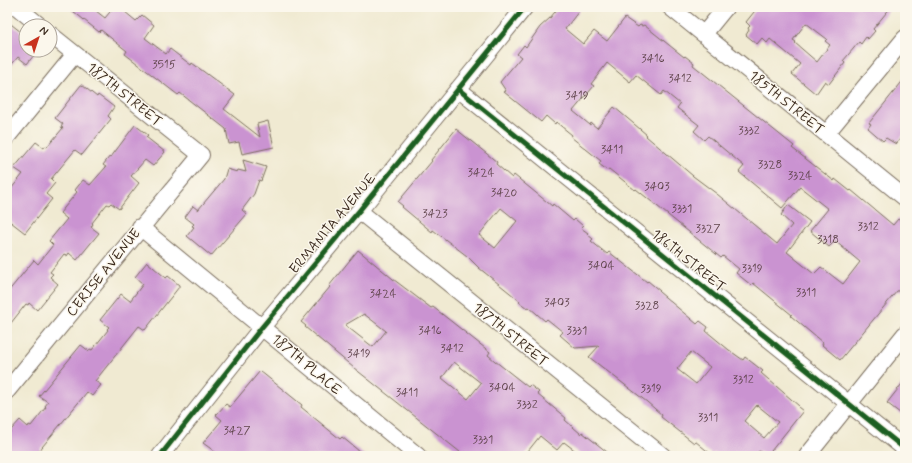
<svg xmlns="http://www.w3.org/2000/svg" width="912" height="463" viewBox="0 0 912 463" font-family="Mynerve,sans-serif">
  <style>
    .building { fill: #ca93d1; fill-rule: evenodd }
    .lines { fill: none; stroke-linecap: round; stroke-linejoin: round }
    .minor-casing { stroke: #7a6d5d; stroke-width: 18 }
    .minor { stroke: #fff; stroke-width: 16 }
    .cycleway-casing { stroke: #fbf7ec; stroke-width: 8 }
    .cycleway { stroke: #1b5e20; stroke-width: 5 }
    .labels { text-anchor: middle; stroke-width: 3; stroke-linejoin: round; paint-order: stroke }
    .number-label { font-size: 12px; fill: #5f444b }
    .street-label { font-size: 14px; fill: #3b2a1e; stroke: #fbf7ec }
  </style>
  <rect width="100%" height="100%" fill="#fbf7ec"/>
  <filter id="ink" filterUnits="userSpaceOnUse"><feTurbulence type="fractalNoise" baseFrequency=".025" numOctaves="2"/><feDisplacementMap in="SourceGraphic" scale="8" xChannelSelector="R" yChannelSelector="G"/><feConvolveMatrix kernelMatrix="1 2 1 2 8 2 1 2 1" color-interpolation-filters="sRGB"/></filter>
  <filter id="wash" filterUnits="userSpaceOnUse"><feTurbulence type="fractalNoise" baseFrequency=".012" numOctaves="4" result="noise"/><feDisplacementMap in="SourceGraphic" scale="16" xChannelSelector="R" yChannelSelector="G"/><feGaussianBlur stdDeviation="0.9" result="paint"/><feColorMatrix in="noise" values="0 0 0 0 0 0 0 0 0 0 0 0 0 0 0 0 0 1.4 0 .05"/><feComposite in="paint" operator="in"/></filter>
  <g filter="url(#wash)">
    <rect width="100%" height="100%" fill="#f0ead2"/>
    <g id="blocks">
      <path class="building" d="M68,7H91L105,18L114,7H119L136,21L142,15L154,25L145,38L166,54L170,49L191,65L192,63L235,95L224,109L260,137L257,124L268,121L274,147L242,154L239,142L229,144L226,129L180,93L178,95L125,54L127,51L117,43L101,30L99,32Z
        M559,7H582L565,29L583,44L594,31L607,41L625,18L638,27L640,25L642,26L644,25L684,57L685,56L694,63L693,65L794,146L792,148L834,181L835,179L850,191L851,190L893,225L898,219L905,224V287L903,290L897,291L840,360L822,345L823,343L791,316L792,315L753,283L751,285L736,273L739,269L723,256L721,258L636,189L635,190L609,169L607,170L599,164L601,161L571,137L572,135L556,122L555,124L546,116L541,122L504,92L506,91L500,82L521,57L517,54L524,45L526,47L540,27L550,18ZM607,63L630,82L636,75L661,95L664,91L680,104L677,108L699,125L694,131L704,140L708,136L744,166L739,172L782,208L800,187L828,209L810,231L829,247L835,241L860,262L843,284L821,267L814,274L787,252L810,222L788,205L781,215L792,225L777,244L717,194L693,176L646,136L647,135L614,107L597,128L591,123L590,125L573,111L594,86L591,84Z
        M758,7H891L873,29L875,31L868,39L866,37L861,44L859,42L843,61L845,63L829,84L825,81L816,94L792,74L800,64L770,39L767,43L762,38L757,44L746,35L749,30L748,28L750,26L746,22ZM806,23L827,39L825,41L830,45L817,62L795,43L796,42L793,40Z
        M7,21L21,32L20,35L26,40V50H38L27,64L18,57L7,70Z
        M905,78V133L896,144L886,138L883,141L868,128L871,124L869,123Z
        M81,85H82L97,97L98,95L114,107L108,116L111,119L82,155L75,150L51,179L55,183L46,194L52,199L25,233L7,219V194L23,174L14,168L36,142L44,148L45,146L47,147L63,128L61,127L63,124L55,118Z
        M135,125L148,135L146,137L165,152L153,166L145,160L131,176L139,183L119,209L111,203L109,205L107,204L92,223L93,224L91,227L99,233L77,260L69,253L67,256L64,254L50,272L53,274L50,277L58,284L37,310L29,303L28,305L26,304L7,328V293L34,260L38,264L53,245L49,241L67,219L60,213L77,192L75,190L83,180L90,185L106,167L103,165L110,156L111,157Z
        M456,129L497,162L496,164L512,178L514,175L552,206L553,204L573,221L575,219L583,226L581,228L588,233L587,234L593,239L591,241L607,254L609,252L647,282L648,281L660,291L659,292L697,324L700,321L708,327L706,331L729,350L743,360L745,357L763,371L761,373L799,406L798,407L803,411L767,456L759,451L755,456H718L714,453L712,455L695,441L694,443L661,417L662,415L647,402L589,357L599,346L575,348L560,335L563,332L547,319L545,321L529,307L527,308L519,302L520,301L479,268L467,256L433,230L432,232L402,207L403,206L398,202L432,161L431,160ZM501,208L517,221L495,248L479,235ZM691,352L710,367L696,384L677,369ZM757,405L778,422L764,438L744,421Z
        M243,160L266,167L261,181L259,180L254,194L242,210L247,214L211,256L187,236L194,227L192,226L194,224L185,217L193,206L198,210L224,179L227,169L237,172L238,170L246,172Z
        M358,250L393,279L431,308L433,307L490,352L488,355L495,361L528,387L530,385L539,392L537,394L566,418L565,420L581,434L582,432L612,456H582L564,442L557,450L540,436L524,456H465L354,368L305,327L306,326L301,322L330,287L329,286ZM364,314L386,331L373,347L345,325ZM454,362L481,383L468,399L442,378Z
        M147,262L166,278L168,276L179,285V287L145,330L139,326L95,381L101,385L92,396L87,392L38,452L33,456H7V437L11,430L20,420L28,427L29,425L31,426L46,407L45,406L48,402L39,396L81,345L89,351L90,349L92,350L108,330L107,329L109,327L100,320L121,294L130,301L143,284L135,277Z
        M260,371L302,405L301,407L340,439L342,437L365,456H210L214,451L203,443L222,420L216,415L226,404L230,407Z
        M905,380V417L887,403Z"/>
    </g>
  </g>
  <g filter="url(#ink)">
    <use href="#blocks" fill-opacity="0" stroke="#7a6d5d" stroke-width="1"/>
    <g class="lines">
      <g class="minor-casing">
        <path id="minor" d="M17,7L40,26
          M670,7L905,198
          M704,34L726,7
          M458,89L905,449
          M826,134L905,38
          M7,137L75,54
          M359,211L663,456
          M140,227L418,456
          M7,391L201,155L50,34
          M160,456L262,327L359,211L525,7
          M807,456L905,334"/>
      </g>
      <use href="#minor" class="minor"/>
      <g class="cycleway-casing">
        <path id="cycleway" d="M458,89L905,449
          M160,456L262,327L359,211L525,7"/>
      </g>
      <use href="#cycleway" class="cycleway"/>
    </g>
  </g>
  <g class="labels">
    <g class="number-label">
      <text x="653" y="62">3416</text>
      <text x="164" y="68">3515</text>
      <text x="680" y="82">3412</text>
      <text x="577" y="99">3419</text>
      <text x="749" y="134">3332</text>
      <text x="612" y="153">3411</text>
      <text x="770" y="168">3328</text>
      <text x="481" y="176">3424</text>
      <text x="800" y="179">3324</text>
      <text x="657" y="190">3403</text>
      <text x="504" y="196">3420</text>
      <text x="682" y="212">3331</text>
      <text x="435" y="217">3423</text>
      <text x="868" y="230">3312</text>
      <text x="708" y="232">3327</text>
      <text x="828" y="243">3318</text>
      <text x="601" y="269">3404</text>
      <text x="752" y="272">3319</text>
      <text x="806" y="296">3311</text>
      <text x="383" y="297">3424</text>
      <text x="557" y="306">3403</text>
      <text x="647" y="309">3328</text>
      <text x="430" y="334">3416</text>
      <text x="577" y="334">3331</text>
      <text x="452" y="352">3412</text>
      <text x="359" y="357">3419</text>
      <text x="743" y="383">3312</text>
      <text x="502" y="391">3404</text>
      <text x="651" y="392">3319</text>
      <text x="407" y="396">3411</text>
      <text x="527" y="408">3332</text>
      <text x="708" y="421">3311</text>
      <text x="237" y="434">3427</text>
      <text x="483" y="443">3331</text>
    </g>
    <g class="street-label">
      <text transform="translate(125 94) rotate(39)" y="5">187TH STREET</text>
      <text transform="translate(787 102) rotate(39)" y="5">185TH STREET</text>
      <text transform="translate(332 223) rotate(-50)" y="5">ERMANITA AVENUE</text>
      <text transform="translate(689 260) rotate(39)" y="5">186TH STREET</text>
      <text transform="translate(103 272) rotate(-51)" y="5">CERISE AVENUE</text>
      <text transform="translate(511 334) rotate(39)" y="5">187TH STREET</text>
      <text transform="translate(307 364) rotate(40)" y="5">187TH PLACE</text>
    </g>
  </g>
  <rect width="912" height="463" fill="none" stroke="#fbf7ec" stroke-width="24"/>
  <g transform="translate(38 38) rotate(39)"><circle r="19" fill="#fbf7ec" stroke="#aea59a"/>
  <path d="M0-3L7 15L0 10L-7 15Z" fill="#c8321e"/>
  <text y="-6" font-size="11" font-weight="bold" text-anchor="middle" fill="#3b2a1e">N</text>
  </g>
</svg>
